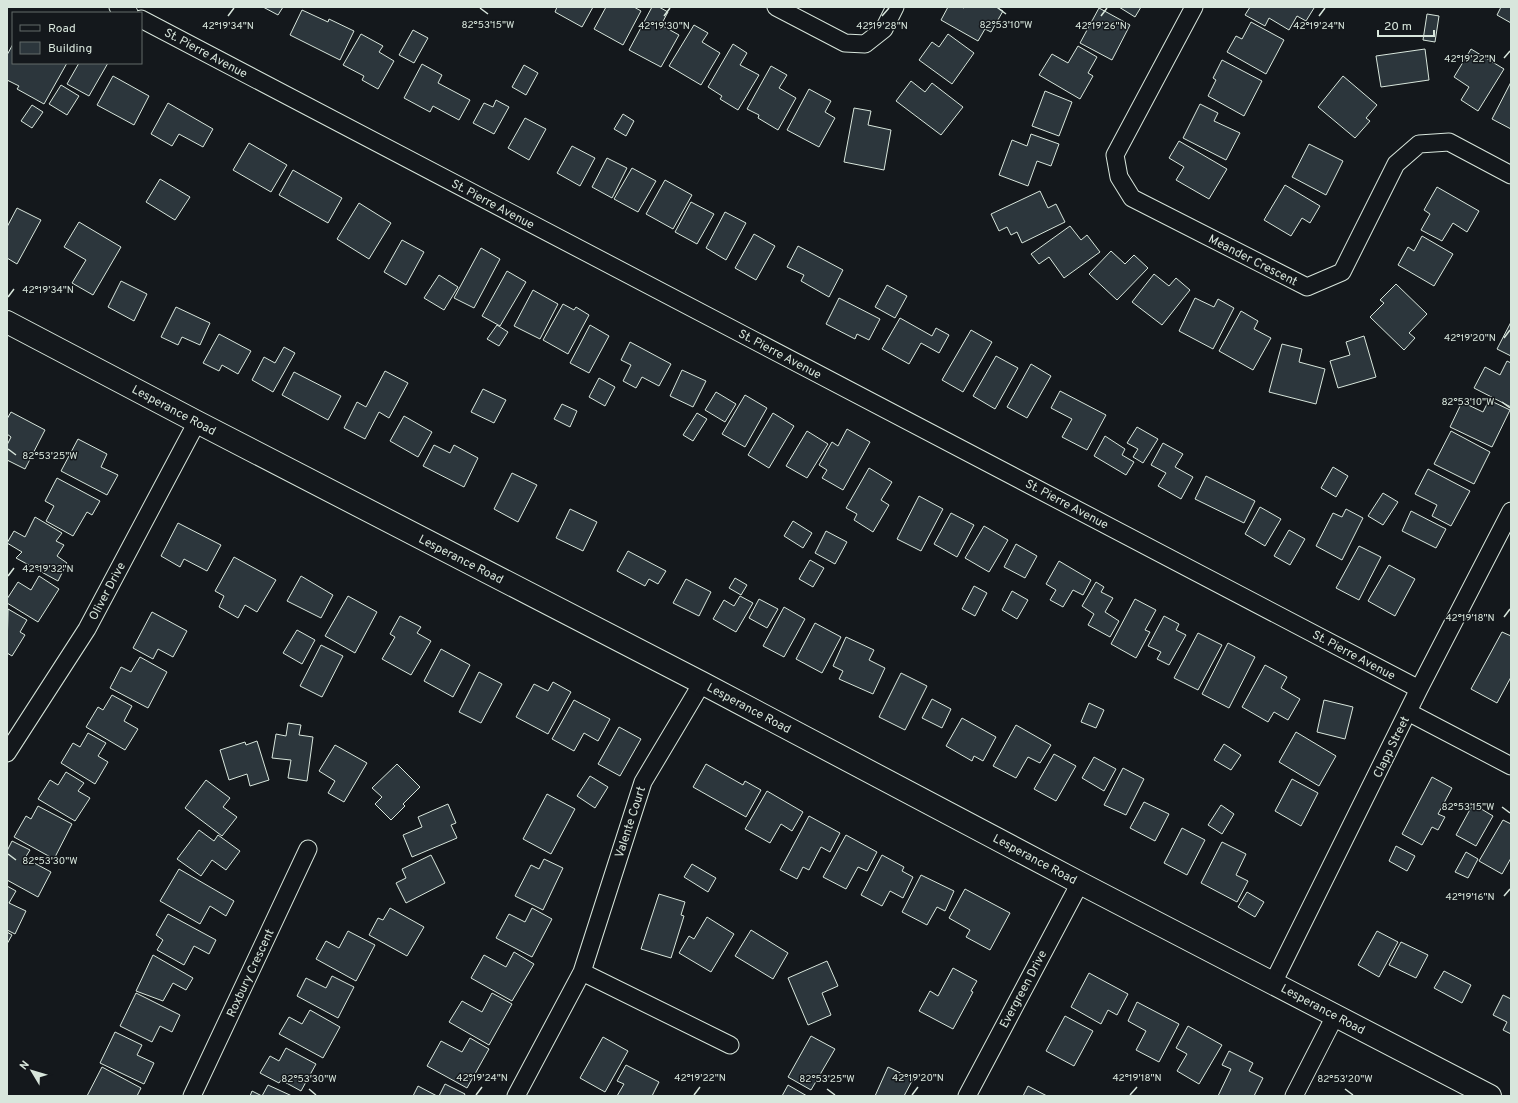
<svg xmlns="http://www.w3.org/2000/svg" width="1518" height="1103" viewBox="0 0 1518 1103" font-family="Overpass,sans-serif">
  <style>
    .building { fill: #2c363c; stroke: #d8e6dc }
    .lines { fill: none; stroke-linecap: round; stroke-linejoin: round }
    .street-casing { stroke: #d8e6dc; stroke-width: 19 }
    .secondary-casing { stroke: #d8e6dc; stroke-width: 24 }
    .street { stroke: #14181c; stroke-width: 17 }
    .secondary { stroke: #14181c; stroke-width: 22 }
    .ticks { fill: none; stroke: #d8e6dc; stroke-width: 1.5 }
    .labels { text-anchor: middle; stroke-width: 3; stroke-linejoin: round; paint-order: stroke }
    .street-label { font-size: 12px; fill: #d8e6dc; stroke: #14181c }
    .ticks-label { font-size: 10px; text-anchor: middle; fill: #d8e6dc; stroke: #14181c; stroke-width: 3; stroke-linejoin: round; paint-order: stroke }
  </style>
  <rect width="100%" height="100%" fill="#14181c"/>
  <path class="building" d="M263,7H283L278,15Z
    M557,7H593L582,27L555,12Z
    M606,7H634L641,11L623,45L594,29Z
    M652,7H659L668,12L661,25L679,35L661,67L629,50Z
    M948,7H961L964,8L965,7H996L1003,11L991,32L985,29L978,41L941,20Z
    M1119,7H1141L1135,17Z
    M1250,7H1313L1314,8L1306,21L1297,16L1289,30L1269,18L1265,26L1245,15Z
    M1501,7H1511V23L1497,15Z
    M1099,8L1130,25L1112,60L1080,43Z
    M302,10L328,22L329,19L354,31L340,60L290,35Z
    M1427,14L1439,16L1435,42L1423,40Z
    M1251,22L1284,40L1266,74L1227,52L1236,36L1242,39Z
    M694,25L708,33L702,42L720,53L701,85L669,66Z
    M413,30L428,38L414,63L399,55Z
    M361,34L383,46L379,52L394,61L378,89L362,80L364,76L343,65Z
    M948,34L974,53L952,84L919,60L932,42L939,47Z
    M13,44V63H67L44,104L17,89L19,86L7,80V55Z
    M733,44L747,53L740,65L759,75L738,110L720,99L722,96L708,87Z
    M1078,46L1097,57L1088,73L1093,76L1080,99L1039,75L1052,54L1068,63Z
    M1425,49L1429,80L1381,87L1376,56Z
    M1471,49L1504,69L1478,111L1461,100L1469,87L1454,77Z
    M1222,60L1262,81L1244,116L1208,96L1216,80L1213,78Z
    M79,63H108L89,96L67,84Z
    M422,64L442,75L438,83L470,100L459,120L433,106L430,112L404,98Z
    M524,65L538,73L526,95L512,87Z
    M771,66L787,75L779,88L796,98L778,130L758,118L759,115L747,109Z
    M113,76L149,96L134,125L97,105Z
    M1343,76L1377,105L1366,118L1370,121L1355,138L1318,107Z
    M911,81L925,92L932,83L963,107L941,135L896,101Z
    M1511,82V129L1492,119Z
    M61,85L79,96L67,115L49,104Z
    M809,89L831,101L825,112L835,118L819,147L787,130Z
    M1045,91L1072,102L1059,136L1032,126Z
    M496,100L509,107L494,134L473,123L484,103L493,107Z
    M168,103L213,129L203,147L179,134L172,146L151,134Z
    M1200,104L1218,113L1214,121L1240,133L1226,160L1183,138Z
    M32,105L43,112L32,128L21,121Z
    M854,108L871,111L868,125L891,130L884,170L844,162Z
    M623,114L634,121L626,136L614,129Z
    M525,118L546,129L529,160L508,148Z
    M1031,134L1059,144L1051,166L1037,161L1028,186L999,175L1012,140L1027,146Z
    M1179,141L1227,169L1209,199L1176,180L1184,167L1169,158Z
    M249,143L287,165L271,192L233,170Z
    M1309,144L1343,161L1326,195L1292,177Z
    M572,146L595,158L580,186L557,173Z
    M607,158L627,168L612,198L592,187Z
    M632,168L656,181L638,212L614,199Z
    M293,170L342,198L328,223L279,195Z
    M160,179L190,197L175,220L146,202Z
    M665,180L692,195L673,229L646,214Z
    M1285,185L1320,206L1310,223L1302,218L1291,236L1264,220Z
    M1437,187L1479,211L1467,232L1453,223L1442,241L1421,230L1430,214L1424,210Z
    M1040,191L1048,208L1056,204L1065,222L1022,243L1017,232L1011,235L1007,227L999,231L991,214Z
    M691,202L714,214L697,244L675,232Z
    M359,203L391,223L369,259L337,239Z
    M17,208L41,220L17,264L7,258V227Z
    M725,212L746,223L726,260L706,248Z
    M79,222L121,247L93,295L72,283L86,260L64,247Z
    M1070,226L1081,240L1087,235L1100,252L1064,278L1049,257L1039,264L1031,254Z
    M754,234L775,246L756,280L735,268Z
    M1422,236L1453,254L1434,286L1398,265L1408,247L1414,251Z
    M402,240L424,252L406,285L384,272Z
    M798,246L843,270L829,297L801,281L804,275L787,267Z
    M481,248L500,259L474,308L454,298Z
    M1111,251L1125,264L1134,255L1148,268L1117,300L1089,274Z
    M507,271L526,282L500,326L482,316Z
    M1154,274L1169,286L1176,278L1190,290L1162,325L1132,302Z
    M439,275L458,287L444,310L424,298Z
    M121,281L147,294L134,321L108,307Z
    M1396,284L1427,314L1409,333L1415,338L1404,350L1370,317L1384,303L1380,300Z
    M887,285L907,296L895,318L875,307Z
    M533,290L558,304L540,339L514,326Z
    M839,298L880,319L869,340L857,334L855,339L826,324Z
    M1195,298L1214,307L1218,299L1234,308L1213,349L1179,331Z
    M563,304L574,310L576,307L589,315L568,354L543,340Z
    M176,307L210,323L200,345L182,337L178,345L161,337Z
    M1241,311L1258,321L1254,329L1271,338L1253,370L1219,351Z
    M900,318L932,336L936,328L949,335L939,353L921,343L909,364L882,349Z
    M1511,322V356L1497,349Z
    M497,325L508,332L499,346L487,339Z
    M590,325L609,336L589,373L570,363Z
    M971,330L992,342L963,392L942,380Z
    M219,334L251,351L238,374L222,365L219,371L203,363Z
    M1364,336L1376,377L1338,388L1330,361L1350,355L1346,342Z
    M630,342L671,364L659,386L642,377L636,388L623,381L631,365L621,360Z
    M1282,344L1302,349L1299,362L1325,369L1316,404L1269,392Z
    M284,347L295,353L273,392L252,380L264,357L275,363Z
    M996,356L1018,368L995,409L973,396Z
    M1507,361L1511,363V407L1474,388L1485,367L1500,375Z
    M1031,364L1051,376L1027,418L1007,407Z
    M682,370L706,381L693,407L670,396Z
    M385,371L408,383L389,418L379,412L365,439L344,428L357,402L366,407Z
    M294,372L341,396L328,420L282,395Z
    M599,378L615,387L605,406L589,397Z
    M483,389L506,400L494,423L471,412Z
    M1060,391L1106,415L1087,450L1062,437L1072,419L1051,408Z
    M716,392L736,404L725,422L705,410Z
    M745,395L767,408L745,447L722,434Z
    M1489,400L1510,410L1492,447L1450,427L1462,402L1483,412Z
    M562,404L577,411L570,427L554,419Z
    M11,412L45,430L25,469L7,460V445L11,437L7,434V419Z
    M697,413L707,419L693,441L683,435Z
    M773,413L794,426L769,468L748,455Z
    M404,416L432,432L418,457L390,441Z
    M1137,427L1158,439L1143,463L1133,457L1138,449L1127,443Z
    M847,429L870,442L843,490L822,478L827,470L819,465L832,442L838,446Z
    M807,431L828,444L807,478L786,466Z
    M1451,431L1490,452L1474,484L1434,464Z
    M1105,436L1125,449L1122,455L1134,462L1126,475L1094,456Z
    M78,439L107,454L101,467L118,475L107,495L61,471Z
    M1163,443L1183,454L1175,467L1193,477L1181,499L1158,486L1166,473L1151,465Z
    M434,445L450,453L454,445L478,458L464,487L423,466Z
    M1333,467L1348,476L1336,497L1321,488Z
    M869,468L892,482L881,500L889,505L873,532L854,520L857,514L846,508Z
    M1428,469L1470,491L1451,526L1432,516L1437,505L1415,494Z
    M512,473L537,485L518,522L494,509Z
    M1206,476L1255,501L1244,523L1195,499Z
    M57,478L100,501L92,515L87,512L73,536L46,521L54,506L45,501Z
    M1383,493L1398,502L1383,525L1368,516Z
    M919,496L943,509L921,551L897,539Z
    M1260,507L1281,519L1265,546L1245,534Z
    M570,509L597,522L583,551L556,538Z
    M1346,509L1363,518L1342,560L1316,546L1333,513L1342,517Z
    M1411,511L1446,529L1436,548L1402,531Z
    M951,513L974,525L957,557L934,544Z
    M35,517L62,533L56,541L64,545L57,556L67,563L58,581L16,558L22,552L7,543L14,531L25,537Z
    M793,521L812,533L803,548L784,536Z
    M178,523L221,545L207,571L184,559L180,567L161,556Z
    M984,526L1008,540L989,572L965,558Z
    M1289,530L1305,539L1290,565L1274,556Z
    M826,531L847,542L835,564L815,553Z
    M1016,544L1037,556L1025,578L1004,567Z
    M1359,546L1381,557L1359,600L1336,588Z
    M628,551L666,571L658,584L649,579L645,586L617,571Z
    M234,557L276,580L257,612L245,605L238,618L219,607L224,596L215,591Z
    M810,560L824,568L813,587L799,579Z
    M1059,561L1091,580L1083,595L1073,590L1063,607L1050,600L1056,590L1046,584Z
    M1389,565L1415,579L1395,616L1368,601Z
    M39,576L59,589L38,622L7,603V599L18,582L31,590Z
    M301,576L333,595L321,618L287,601Z
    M735,578L747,585L741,595L729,588Z
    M686,579L711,592L699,616L673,603Z
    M1096,582L1104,587L1101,592L1113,598L1105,612L1119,621L1110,637L1088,625L1094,614L1082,606Z
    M974,586L987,593L975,616L962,609Z
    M1012,591L1028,600L1017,619L1002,610Z
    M348,596L377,612L355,653L325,636Z
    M740,596L753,603L736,632L713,619L724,600L734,606Z
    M759,599L778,609L767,628L749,618Z
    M1135,599L1156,610L1145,630L1150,632L1136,658L1111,644Z
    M784,607L805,619L784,657L763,646Z
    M8,609L27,620L20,632L25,635L12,656L7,653Z
    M152,612L187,631L173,657L158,649L153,659L133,648Z
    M400,616L421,627L417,633L431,641L411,675L382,659L395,637L390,634Z
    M1164,616L1179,624L1176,630L1186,635L1169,665L1157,659L1161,652L1148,646Z
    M815,623L841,637L822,673L796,659Z
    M297,630L315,640L302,664L283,653Z
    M1502,632L1511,636V677L1497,703L1471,689Z
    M1198,633L1222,645L1198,690L1174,678Z
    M846,637L874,650L869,660L885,668L873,694L839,679L843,671L833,666Z
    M1228,643L1255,657L1229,708L1202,694Z
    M321,645L343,656L322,697L300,686Z
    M441,649L470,665L453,697L424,681Z
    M140,657L167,672L148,708L110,688L121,667L131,672Z
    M1265,665L1287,677L1281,688L1300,699L1288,720L1274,712L1268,722L1242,707Z
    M479,672L502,684L481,723L459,712Z
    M901,673L927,686L905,730L879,717Z
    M553,682L571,692L548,734L516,717L534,684L548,691Z
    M112,695L132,706L124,721L138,729L125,750L86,727L98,707L103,710Z
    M932,699L951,709L942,728L922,718Z
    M574,700L610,719L598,741L584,733L574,751L552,739Z
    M1324,700L1353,707L1345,739L1317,732Z
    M1089,703L1104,710L1096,728L1081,722Z
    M962,718L996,737L983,761L974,756L972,761L946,746Z
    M288,723L301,725L299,735L313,737L307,781L288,778L291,760L272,758L276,734L286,736Z
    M1016,725L1051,745L1040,763L1028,757L1016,778L993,766Z
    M619,727L641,739L620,776L598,764Z
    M1296,732L1336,756L1319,786L1279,762Z
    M88,733L106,743L98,756L108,762L95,784L61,763L73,743L80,747Z
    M257,741L269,780L250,786L247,774L229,780L220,750L245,742L246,745Z
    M1224,744L1241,755L1231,770L1214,760Z
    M335,745L367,763L344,802L328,793L335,781L319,771Z
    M1054,754L1076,766L1056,801L1034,789Z
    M1094,757L1116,769L1104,791L1082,778Z
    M397,764L420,787L403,804L405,806L391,820L375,804L382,797L372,788Z
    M706,764L743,785L745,781L761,790L746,817L693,787Z
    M1123,768L1144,779L1126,815L1104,805Z
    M66,772L84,783L78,791L90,798L75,821L38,799L50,780L58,785Z
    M590,776L608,787L595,808L577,796Z
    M1432,777L1452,788L1438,814L1445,817L1438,830L1432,827L1422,845L1402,834Z
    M1292,779L1318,793L1301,826L1275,811Z
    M206,780L230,798L223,807L237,817L222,836L185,808Z
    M767,791L803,812L792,831L781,824L770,843L745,829Z
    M547,794L575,809L551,854L523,839Z
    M1144,802L1169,814L1155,841L1130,828Z
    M448,804L456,823L451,825L457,838L412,857L403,835L422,827L418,817Z
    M1473,804L1493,816L1476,846L1456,835Z
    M1221,805L1234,814L1222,834L1208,825Z
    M38,806L72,824L54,859L14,837L26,816L31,819Z
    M809,816L840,833L830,852L821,847L809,870L803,867L797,879L780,870Z
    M1503,820L1511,824V858L1502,874L1479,861Z
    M1182,828L1205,840L1187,875L1164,863Z
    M199,830L214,841L218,835L240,851L226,870L212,860L201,876L177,859Z
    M846,835L877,852L867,871L858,867L846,889L823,877Z
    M12,841L30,850L25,858L51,872L38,897L7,880V851Z
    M1222,842L1246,854L1236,875L1248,881L1237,902L1201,883Z
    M1396,846L1415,856L1407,871L1389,861Z
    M1466,852L1478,859L1468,878L1455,872Z
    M431,855L445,883L406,903L396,883L406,878L402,869Z
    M882,855L904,867L902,871L913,877L903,898L890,891L882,906L861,895Z
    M544,859L563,868L543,910L515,896L531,865L539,869Z
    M692,864L716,878L708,892L684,877Z
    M179,869L234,901L226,916L210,906L200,924L160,901Z
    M921,875L954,891L945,911L937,907L927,925L902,912Z
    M7,886L16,891L9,903L26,911L15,934L7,930Z
    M965,889L1010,913L990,950L966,937L970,930L949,918Z
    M1247,892L1264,902L1255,917L1238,907Z
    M659,894L685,902L681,915L684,916L671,958L641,949Z
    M390,908L424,927L407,956L369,935L378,918L383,920Z
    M532,908L552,919L532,957L496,938L509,914L525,922Z
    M168,914L216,940L209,954L194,946L184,965L157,950L163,940L156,935Z
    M707,917L734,934L711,972L679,953L689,936L694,939Z
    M751,930L788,953L773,979L735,956Z
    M348,931L375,945L356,981L316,959L326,941L339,948Z
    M1377,931L1398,942L1379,977L1358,965Z
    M7,932L12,935L7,944Z
    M1401,942L1428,955L1416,978L1389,965Z
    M514,952L534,964L512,1001L471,978L484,955L506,967Z
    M153,955L193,978L186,990L173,983L163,1001L136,991Z
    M827,961L838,986L822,993L831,1015L808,1025L788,978Z
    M953,968L977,981L971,991L973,992L953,1029L919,1011L930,991L938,996Z
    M1444,971L1471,985L1462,1003L1434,988Z
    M1089,973L1128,994L1117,1015L1108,1010L1101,1024L1071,1007Z
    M332,976L354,987L338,1018L297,996L306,978L326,988Z
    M136,993L180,1015L172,1032L160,1026L152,1042L120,1026Z
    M492,993L512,1004L489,1045L449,1022L462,1001L482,1012Z
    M1503,995L1511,999V1034L1503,1030L1507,1022L1493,1015Z
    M1137,1002L1179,1024L1159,1062L1136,1050L1146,1031L1128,1021Z
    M310,1010L340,1027L323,1058L279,1034L289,1017L302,1024Z
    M1065,1016L1093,1031L1074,1066L1046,1051Z
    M1188,1026L1222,1045L1199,1084L1177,1071L1187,1054L1176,1048Z
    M115,1032L142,1045L137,1055L154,1063L144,1084L100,1063Z
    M811,1036L835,1049L811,1090L788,1077Z
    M603,1037L628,1051L605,1092L580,1078Z
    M470,1038L489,1049L467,1088L427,1066L441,1041L462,1052Z
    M286,1048L316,1064L301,1091L281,1080L279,1083L260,1073L270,1056L279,1061Z
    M1229,1051L1253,1063L1249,1071L1263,1078L1254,1096H1218L1231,1069L1222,1065Z
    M626,1065L659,1082L652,1096H617L624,1084L617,1081Z
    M102,1067L141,1088L137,1096H87Z
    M888,1067L913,1079L904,1096H875Z
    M445,1084L465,1094L464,1096H439Z
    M268,1085L292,1096H262Z
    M788,1085L807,1096H782Z
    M418,1086L437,1096H413Z
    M1028,1086L1047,1096H1023Z
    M252,1091L262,1096H250Z"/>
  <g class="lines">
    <g class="street-casing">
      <path id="street" d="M118,7L129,13
        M776,7L845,43L865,44L884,29L895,7
        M1194,7L1115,155L1119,177L1132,198L1307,287L1342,272L1396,164L1419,144L1449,142L1511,175
        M141,19L1419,689
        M1408,712L1511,766
        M7,753L87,629L197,422
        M582,972L730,1045
        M1273,983L1419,689L1511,511
        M192,1096L308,849
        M516,1096L582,972L643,782L702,683
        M967,1096L1080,883
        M1294,1096L1335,1016"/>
    </g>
    <g class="secondary-casing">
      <path id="secondary" d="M7,322L197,422L702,683L1080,883L1490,1096"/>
    </g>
    <use href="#street" class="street"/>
    <use href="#secondary" class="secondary"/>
  </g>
  <path class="ticks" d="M480,8L488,14M998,8L1006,14M228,16L234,8M664,16L670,8M882,16L889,8M1101,16L1107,8M1319,16L1325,8M1504,58L1510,51M8,297L14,289M1504,338L1510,330M1502,402L1510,408M8,449L16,455M8,576L14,568M1504,617L1510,609M1502,807L1510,813M8,854L16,860M1504,896L1510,889M309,1089L316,1095M827,1089L835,1095M1345,1089L1353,1095M476,1095L482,1087M694,1095L700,1087M912,1095L918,1087M1130,1095L1137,1087"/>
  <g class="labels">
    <g class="street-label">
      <text transform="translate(206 53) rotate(28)" y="4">St. Pierre Avenue</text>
      <text transform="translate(493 204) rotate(28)" y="4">St. Pierre Avenue</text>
      <text transform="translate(1253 260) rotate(27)" y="4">Meander Crescent</text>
      <text transform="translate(780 354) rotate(28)" y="4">St. Pierre Avenue</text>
      <text transform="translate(174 410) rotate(28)" y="4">Lesperance Road</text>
      <text transform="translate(1067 504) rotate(28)" y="4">St. Pierre Avenue</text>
      <text transform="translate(461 559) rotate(27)" y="4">Lesperance Road</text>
      <text transform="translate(107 591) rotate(-62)" y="4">Oliver Drive</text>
      <text transform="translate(1354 655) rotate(28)" y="4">St. Pierre Avenue</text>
      <text transform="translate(749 708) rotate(28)" y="4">Lesperance Road</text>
      <text transform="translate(1391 747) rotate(-64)" y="4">Clapp Street</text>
      <text transform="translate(630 822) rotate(-72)" y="4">Valente Court</text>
      <text transform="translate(1035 859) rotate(28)" y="4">Lesperance Road</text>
      <text transform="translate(250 973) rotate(-65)" y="4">Roxbury Crescent</text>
      <text transform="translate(1023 989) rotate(-62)" y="4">Evergreen Drive</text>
      <text transform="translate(1323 1009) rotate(28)" y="4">Lesperance Road</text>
    </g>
  </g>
  <g class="ticks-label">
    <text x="488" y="28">82°53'15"W</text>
    <text x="1006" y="28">82°53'10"W</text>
    <text x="228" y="29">42°19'34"N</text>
    <text x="664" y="29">42°19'30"N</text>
    <text x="882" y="29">42°19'28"N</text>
    <text x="1101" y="29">42°19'26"N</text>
    <text x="1319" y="29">42°19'24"N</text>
    <text x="1470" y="62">42°19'22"N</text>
    <text x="48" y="293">42°19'34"N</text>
    <text x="1470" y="341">42°19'20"N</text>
    <text x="1468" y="405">82°53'10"W</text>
    <text x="50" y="459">82°53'25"W</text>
    <text x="48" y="572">42°19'32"N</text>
    <text x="1470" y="621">42°19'18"N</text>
    <text x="1468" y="810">82°53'15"W</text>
    <text x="50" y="864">82°53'30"W</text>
    <text x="1470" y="900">42°19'16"N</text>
    <text x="482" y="1081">42°19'24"N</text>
    <text x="700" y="1081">42°19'22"N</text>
    <text x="918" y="1081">42°19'20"N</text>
    <text x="1137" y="1081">42°19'18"N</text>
    <text x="309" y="1082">82°53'30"W</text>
    <text x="827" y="1082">82°53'25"W</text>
    <text x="1345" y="1082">82°53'20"W</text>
  </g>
  <rect width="1518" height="1103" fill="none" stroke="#d8e6dc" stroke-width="16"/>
  <rect x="12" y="12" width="130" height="52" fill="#14181c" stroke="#626a69"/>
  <rect x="20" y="25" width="20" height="6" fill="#14181c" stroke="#626a69"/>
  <text x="48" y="32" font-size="12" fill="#d8e6dc">Road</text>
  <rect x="20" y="42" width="20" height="12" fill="#2c363c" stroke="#626a69"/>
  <text x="48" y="52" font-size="12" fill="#d8e6dc">Building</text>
  <g transform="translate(32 1071) rotate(308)" stroke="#14181c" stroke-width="3" paint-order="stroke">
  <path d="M0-3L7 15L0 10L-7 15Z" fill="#d8e6dc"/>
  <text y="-6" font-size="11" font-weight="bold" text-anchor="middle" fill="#d8e6dc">N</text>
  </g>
  <path d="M1378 30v6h56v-6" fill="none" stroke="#d8e6dc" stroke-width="2"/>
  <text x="1384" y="30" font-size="12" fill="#d8e6dc" stroke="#14181c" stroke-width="3" paint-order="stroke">20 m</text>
</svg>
